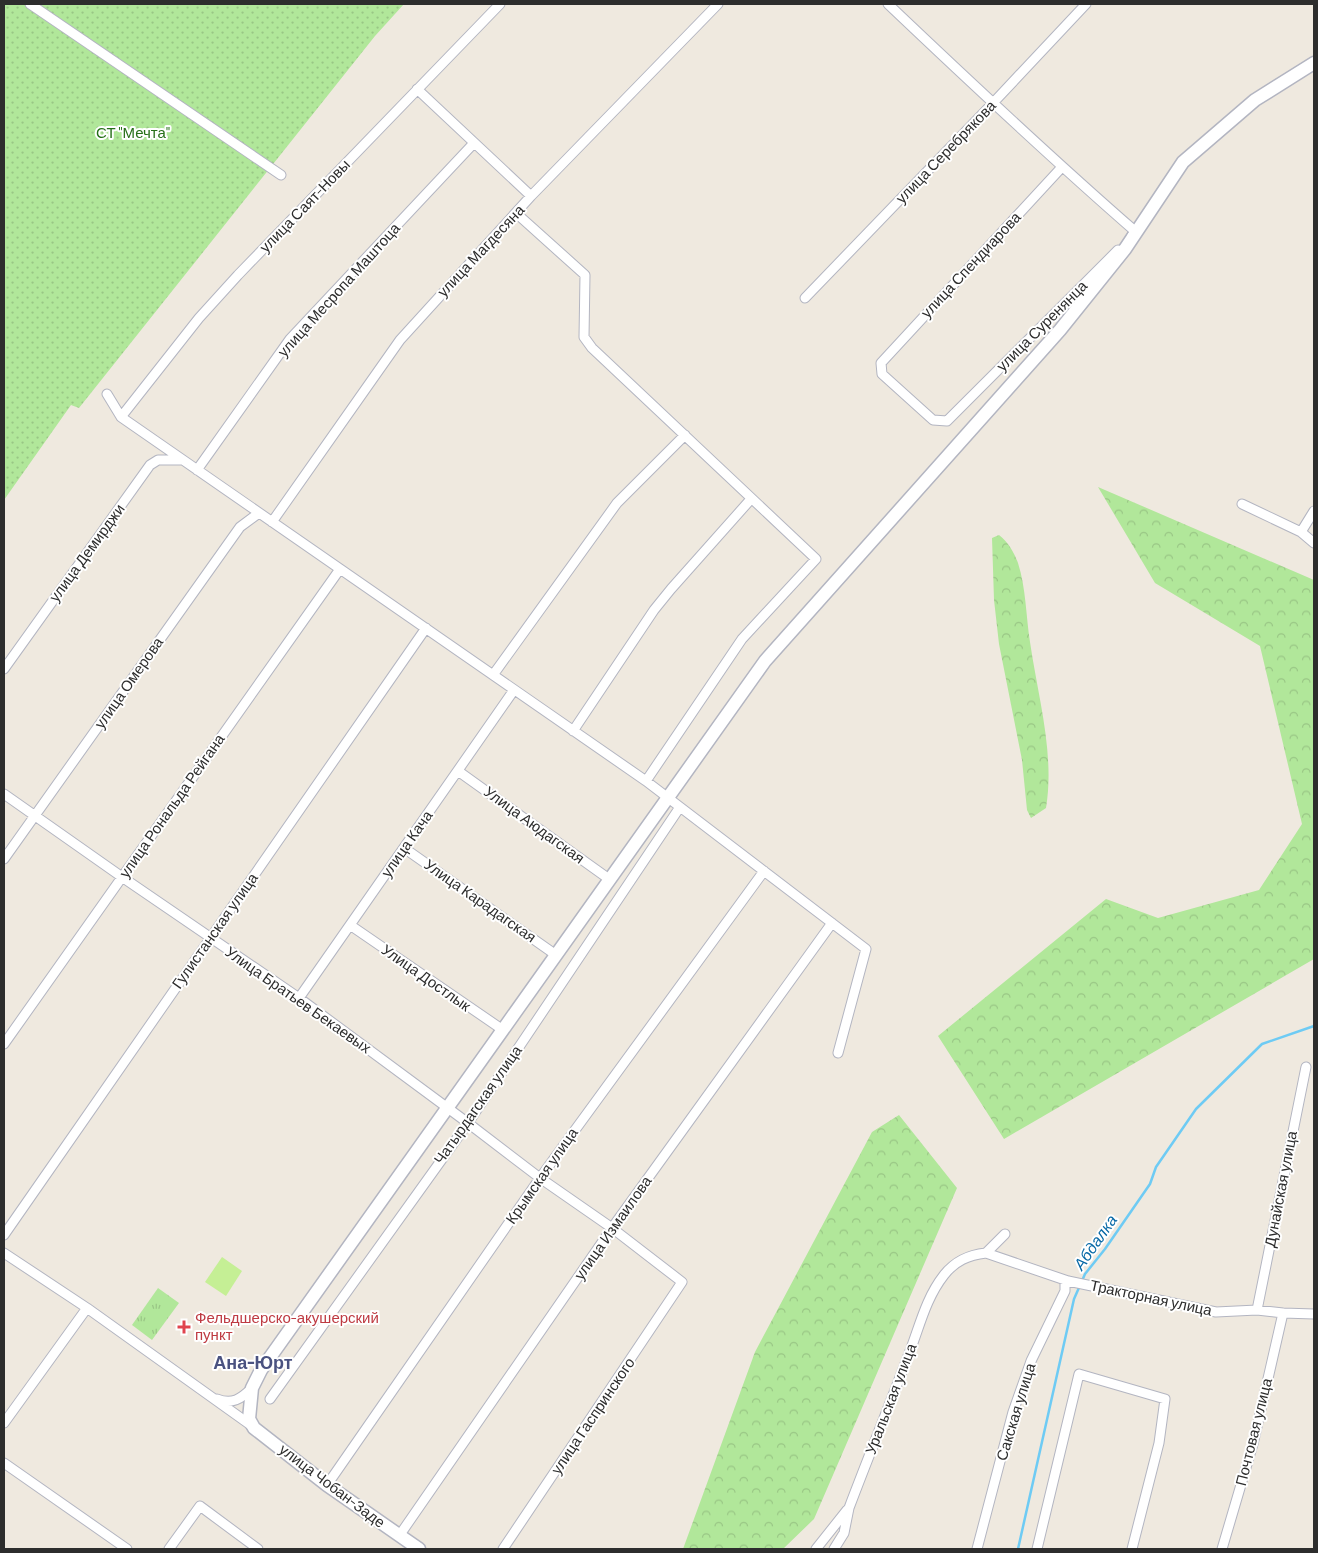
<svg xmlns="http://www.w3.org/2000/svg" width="1318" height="1553" viewBox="0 0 1318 1553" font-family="Barlow,sans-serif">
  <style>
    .grass { fill: url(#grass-dots) }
    .forest { fill: url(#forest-crowns) }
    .park { fill: url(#park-tufts) }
    .pitch { fill: #c5ef95 }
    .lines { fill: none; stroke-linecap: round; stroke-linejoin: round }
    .stream { stroke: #6ecbf4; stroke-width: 2.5 }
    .minor-casing { stroke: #b3b5c1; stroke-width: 11 }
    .secondary-casing { stroke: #b3b5c1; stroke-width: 15 }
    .minor { stroke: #fff; stroke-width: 9 }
    .secondary { stroke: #fff; stroke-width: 12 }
    .health-dot { fill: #e0444e; stroke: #fff; stroke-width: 2 }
    .labels { text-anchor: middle; stroke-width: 4; stroke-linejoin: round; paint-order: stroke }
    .park-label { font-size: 15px; fill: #266f18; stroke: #fff }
    .street-label { font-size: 15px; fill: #2d2d2d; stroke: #fff }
    .health-label { font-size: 15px; fill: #be3a42; stroke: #fff; text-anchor: start }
    .water-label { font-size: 16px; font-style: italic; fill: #0869a6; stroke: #fff }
    .quarter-label { font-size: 18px; font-weight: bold; fill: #4a5280; stroke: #fff }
  </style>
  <defs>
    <pattern id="grass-dots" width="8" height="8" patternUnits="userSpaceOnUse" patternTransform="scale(1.25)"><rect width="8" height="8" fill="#b1e79a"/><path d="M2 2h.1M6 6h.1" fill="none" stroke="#99c685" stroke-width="1.8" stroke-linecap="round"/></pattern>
    <pattern id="forest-crowns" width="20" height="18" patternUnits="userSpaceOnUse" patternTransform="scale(1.25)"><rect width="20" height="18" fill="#b1e79a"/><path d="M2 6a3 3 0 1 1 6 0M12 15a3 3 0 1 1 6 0" fill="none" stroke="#99c685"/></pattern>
    <pattern id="park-tufts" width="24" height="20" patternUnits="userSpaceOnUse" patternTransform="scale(1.25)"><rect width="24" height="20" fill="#b1e79a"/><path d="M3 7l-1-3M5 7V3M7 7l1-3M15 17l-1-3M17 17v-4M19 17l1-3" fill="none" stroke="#99c685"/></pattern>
  </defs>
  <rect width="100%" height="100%" fill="#efe9df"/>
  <path class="grass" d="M4,4H404L375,36L79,408L71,405L4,500Z"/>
  <path class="forest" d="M1098,487L1314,580V959L1004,1139L938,1036L1106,899L1158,918L1259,890L1302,824L1260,646L1155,583Z
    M999,535C1008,542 1014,552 1018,563C1026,588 1026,616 1030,642C1038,697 1055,754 1046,808L1031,818L1027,810L1022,760L999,644L994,600L992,538Z
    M899,1115L957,1188L814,1519L783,1549H683L755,1352L872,1132Z"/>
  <path class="park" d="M158,1288L179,1303L152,1340L132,1325Z"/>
  <path class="pitch" d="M222,1257L242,1271L226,1296L205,1282Z"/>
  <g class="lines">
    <path class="stream" d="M1018,1549L1074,1299L1085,1274L1105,1249L1150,1184L1156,1167L1196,1109L1262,1044L1314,1026"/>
    <g class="minor-casing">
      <path id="minor" d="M30,4L281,175
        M888,4C969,81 1051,158 1136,232L1132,236
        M417,89L531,196
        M1062,167L881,363L882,374L933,420L947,421L1118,250
        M516,213L585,275L584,337L592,348L816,559L742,639L646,781
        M805,298L993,103L1086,4
        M107,394L121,417L646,781L866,949L838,1053
        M121,417L199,318L238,275L500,4
        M197,470L290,339L474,143
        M1242,504L1301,532L1314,543
        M272,522L400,340L531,196L718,4
        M1301,532L1314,511
        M4,669L150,465L158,460H182
        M493,675L617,503L685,435
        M573,731L654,610L671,589L751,499
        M458,771L609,879
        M4,794L122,877L299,998L468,1123L540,1178L612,1228L682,1282L503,1549
        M404,848L556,955
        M4,859L240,527L259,513
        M350,925L503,1030
        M299,998L514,690
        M4,1044L340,569
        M4,1235L426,628
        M4,1253L87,1308L252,1426
        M986,1253L1005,1234
        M1257,1310L1306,1067
        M217,1399C232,1405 241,1399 252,1388
        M270,1399L468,1123L680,807
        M4,1423L87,1308
        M4,1463L127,1549
        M327,1485L540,1178L764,871
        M399,1536L612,1228L832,923
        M169,1549L200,1506L258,1549
        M816,1549L847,1510
        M834,1549L844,1533L849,1508C869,1455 890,1404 910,1351C920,1325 926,1298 944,1275C955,1261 968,1255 986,1253L1068,1281L1216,1312L1257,1310L1283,1313L1314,1314
        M977,1549L1013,1412L1031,1361L1065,1291V1280
        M1037,1549L1079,1374L1165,1399L1159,1443L1132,1549
        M1222,1549L1253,1444L1283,1313"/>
    </g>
    <g class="secondary-casing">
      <path id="secondary" d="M419,1549L327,1485L254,1428L249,1419L252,1388L261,1370L765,661L1060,330L1125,249L1183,162L1255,100L1314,63"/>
    </g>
    <use href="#minor" class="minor"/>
    <use href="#secondary" class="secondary"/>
  </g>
  <path class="health-dot" d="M181.5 1319.5h5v5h5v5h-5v5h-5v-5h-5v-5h5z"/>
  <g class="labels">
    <g class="park-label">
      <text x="133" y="138">СТ "Мечта"</text>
    </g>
    <g class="street-label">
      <text transform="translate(946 152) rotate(-46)" y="5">улица Серебрякова</text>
      <text transform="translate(305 206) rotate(-46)" y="5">улица Саят-Новы</text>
      <text transform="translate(481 251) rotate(-47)" y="5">улица Магдесяна</text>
      <text transform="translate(971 265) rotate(-47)" y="5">улица Спендиарова</text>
      <text transform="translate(339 290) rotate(-48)" y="5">улица Месропа Маштоца</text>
      <text transform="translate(1042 326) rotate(-45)" y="5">улица Суренянца</text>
      <text transform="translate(87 553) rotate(-54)" y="5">улица Демирджи</text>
      <text transform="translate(129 683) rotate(-55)" y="5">улица Омерова</text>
      <text transform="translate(172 806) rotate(-55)" y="5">улица Рональда Рейгана</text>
      <text transform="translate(534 825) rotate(36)" y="5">Улица Аюдагская</text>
      <text transform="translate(407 844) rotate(-55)" y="5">улица Кача</text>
      <text transform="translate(480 901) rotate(35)" y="5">Улица Карадагская</text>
      <text transform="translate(215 931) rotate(-55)" y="5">Гулистанская улица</text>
      <text transform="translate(426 978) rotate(35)" y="5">Улица Достлык</text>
      <text transform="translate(298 1000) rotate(35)" y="5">Улица Братьев Бекаевых</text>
      <text transform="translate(478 1105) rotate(-55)" y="5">Чатырдагская улица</text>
      <text transform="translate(542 1176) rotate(-55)" y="5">Крымская улица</text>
      <text transform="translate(1281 1189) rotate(-79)" y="5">Дунайская улица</text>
      <text transform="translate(613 1228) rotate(-55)" y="5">улица Измаилова</text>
      <text transform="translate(1151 1298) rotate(12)" y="5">Тракторная улица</text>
      <text transform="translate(891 1399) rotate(-69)" y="5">Уральская улица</text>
      <text transform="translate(1016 1412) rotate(-73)" y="5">Сакская улица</text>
      <text transform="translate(593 1416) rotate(-56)" y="5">улица Гаспринского</text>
      <text transform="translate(1254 1432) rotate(-76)" y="5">Почтовая улица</text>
      <text transform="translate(332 1486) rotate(37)" y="5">улица Чобан-Заде</text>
    </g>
    <g class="health-label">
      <text x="195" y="1323">Фельдшерско-акушерский<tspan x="195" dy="17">пункт</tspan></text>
    </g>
    <g class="water-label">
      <text transform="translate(1095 1242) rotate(-55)" y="6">Абдалка</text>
    </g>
    <g class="quarter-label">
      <text x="253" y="1369">Ана-Юрт</text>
    </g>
  </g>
  <rect width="1318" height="1553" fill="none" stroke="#2d2d2d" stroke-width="10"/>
</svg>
